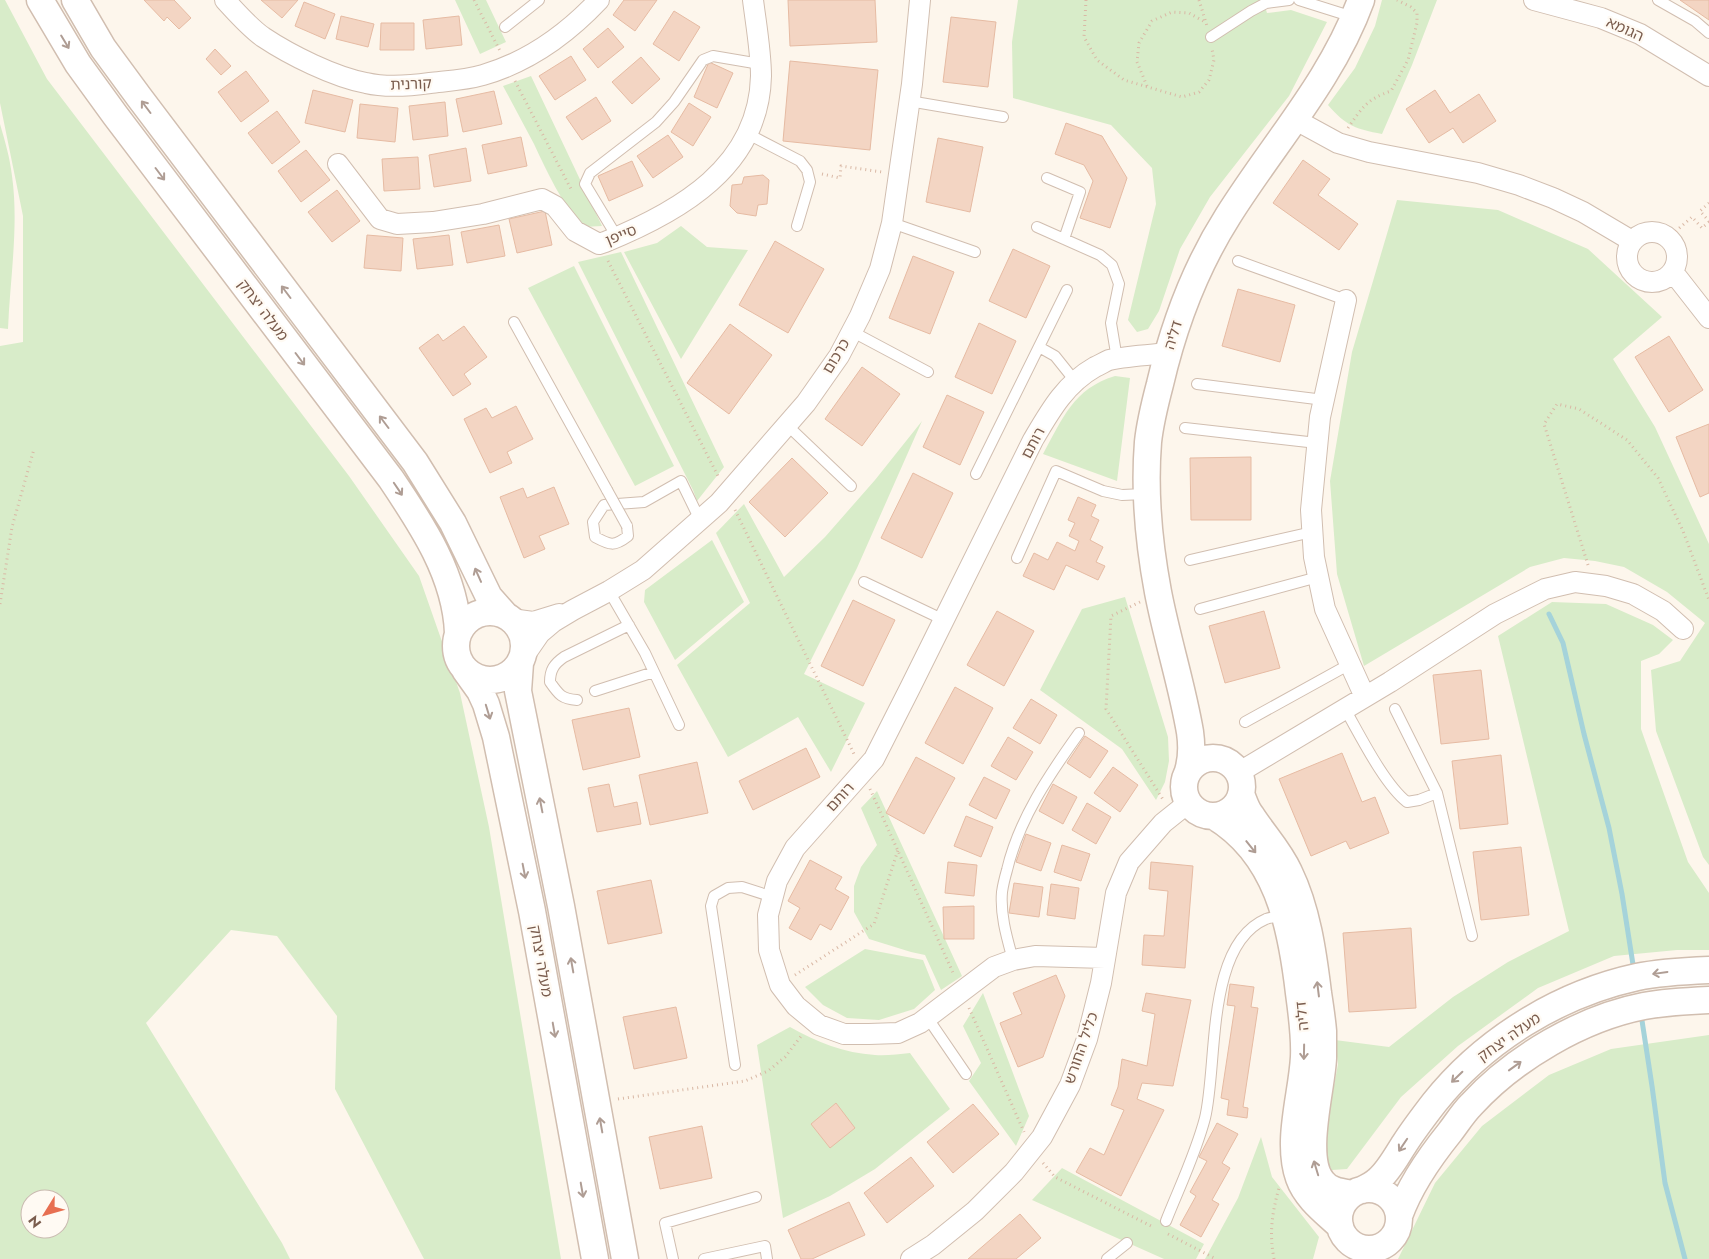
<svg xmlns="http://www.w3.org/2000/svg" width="1709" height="1259" viewBox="0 0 1709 1259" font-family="Jost,'Noto Sans Hebrew',sans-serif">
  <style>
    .green { fill: #d8ecc9; fill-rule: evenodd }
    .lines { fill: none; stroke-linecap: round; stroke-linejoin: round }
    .stream { stroke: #a5d3da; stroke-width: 5 }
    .building { fill: #f3d5c3; stroke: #e6bba3 }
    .service-casing { stroke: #d1beb0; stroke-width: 12 }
    .minor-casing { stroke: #d1beb0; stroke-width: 22 }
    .tertiary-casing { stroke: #d1beb0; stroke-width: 29 }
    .path { stroke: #d9b8a5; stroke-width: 3; stroke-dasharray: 1 4; stroke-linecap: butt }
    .service { stroke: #fff; stroke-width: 10 }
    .minor { stroke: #fff; stroke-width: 20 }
    .tertiary { stroke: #fff; stroke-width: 26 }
    .service-bridge-casing { stroke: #d1beb0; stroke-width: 12; stroke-linecap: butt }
    .service-bridge { stroke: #fff; stroke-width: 10 }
    .oneway { stroke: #af9d94 }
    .labels { text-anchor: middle; stroke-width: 4.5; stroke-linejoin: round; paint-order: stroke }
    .street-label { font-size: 15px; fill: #7a5c4d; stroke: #fffaf3 }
  </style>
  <rect width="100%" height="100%" fill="#fdf6ec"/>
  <path class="green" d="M0,0H5L47,79L349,476L419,576L460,693L489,827L561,1259H424L335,1089L337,1016L277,936L231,930L146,1023L282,1243L290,1259H0V346L23,342V216L0,103ZM30,1199H60V1229H30Z
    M455,0H486L506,42L480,54Z
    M1018,0H1263L1267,13L1291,10L1327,22L1289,96L1210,197L1180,249L1159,311L1148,329L1137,332L1128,320L1156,204L1152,168L1111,125L1013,98L1012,42Z
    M1382,0H1437L1412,65L1382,134C1356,129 1346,126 1328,105L1355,68L1375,26Z
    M531,76L602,226L583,227C561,202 548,174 534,144C524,125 514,106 503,86Z
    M0,124C5,141 10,158 12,176C19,225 10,279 8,329L0,328Z
    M1397,200L1498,210L1588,249L1662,317L1613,359L1655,427L1709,544V865L1703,857L1656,731L1651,670L1680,661L1705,623L1667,592L1624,567L1595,561L1564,558L1530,567L1364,666L1337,574L1330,481L1352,352Z
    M681,226L707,247L748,250L681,359L624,252L657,243Z
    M621,252L724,467L697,501L693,490L578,262Z
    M574,266L674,466L635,486L528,288Z
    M1115,376L1130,378L1117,481L1043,454C1063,418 1073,389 1115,376Z
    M922,421L857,568L804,674L865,703L831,772L798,717L728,757L677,665L750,603L716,533L744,504L784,577L825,537L875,480Z
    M712,540L744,602L675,660L644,602L645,590Z
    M1125,597L1168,737L1169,761L1165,782L1156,800L1122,749L1040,690L1082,609Z
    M1552,602L1606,604L1653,625L1673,640L1659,654L1641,661V729L1688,862L1709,893V950H1677L1614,956L1538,988L1458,1046L1401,1097L1347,1169L1332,1170L1326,1161L1325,1135L1338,1064L1335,1040L1389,1047L1453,997L1508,962L1569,931L1498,636Z
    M877,791L962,976L941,990L925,955L911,952L869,939L854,912V886L861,867L877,845L861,808Z
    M865,949L923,960L935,990L914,1009L879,1020L847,1018L823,1005L805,987Z
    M983,993L1029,1116L1016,1146L969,1081L981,1063L963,1026Z
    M790,1027C817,1042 844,1053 875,1055C886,1056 899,1054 910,1053L950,1109L875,1169L830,1196L783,1218L757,1045Z
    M1709,1035V1259H1398L1435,1183L1482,1126L1549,1075L1611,1049Z
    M1261,1137L1272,1177L1319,1237L1313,1259H1205L1238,1198Z
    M1062,1168L1204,1244L1196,1259H1164L1032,1200Z"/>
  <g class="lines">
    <path class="stream" d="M1549,614L1563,643L1584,734L1609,828L1622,894L1634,971
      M1641,1014L1652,1086L1665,1183L1685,1259"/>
  </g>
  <path class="building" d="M144,0H174L191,18L179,29L167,17L164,21Z
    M261,0H298L282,18Z
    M624,0H657L635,31L613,15Z
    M788,0H875L877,42L790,46Z
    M1680,0H1709V20Z
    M304,2L335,14L325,39L295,26Z
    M674,11L700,27L679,61L653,44Z
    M341,16L374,24L368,47L336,39Z
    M459,16L462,45L426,49L423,20Z
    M951,17L996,22L988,87L943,82Z
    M381,23H414V50H380Z
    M608,28L624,47L598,68L583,49Z
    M215,49L231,66L221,75L206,59Z
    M571,56L586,80L555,100L539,76Z
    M641,57L660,79L632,104L612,82Z
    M790,61L878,70L870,150L783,141Z
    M709,62L733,73L717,108L694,97Z
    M246,71L269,101L241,122L218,92Z
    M313,90L353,100L345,132L305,123Z
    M1435,90L1450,113L1479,94L1496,121L1463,143L1453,128L1429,143L1406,109Z
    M494,91L502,124L463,132L456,99Z
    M596,97L611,121L582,140L566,117Z
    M445,102L448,136L413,140L409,106Z
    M689,103L711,117L693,146L671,132Z
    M360,104L398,108L395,142L357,138Z
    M277,111L300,142L272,164L248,133Z
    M1066,123L1102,136L1127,178L1110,228L1080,218L1093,181L1084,165L1055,154Z
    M668,135L683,157L653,178L637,156Z
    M521,137L527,166L488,174L482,145Z
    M938,138L983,147L970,212L926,202Z
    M466,148L471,181L434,187L429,155Z
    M306,150L330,180L301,202L278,171Z
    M418,157L420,189L384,191L382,159Z
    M1303,160L1330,179L1318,195L1358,224L1339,250L1273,203Z
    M632,161L643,186L609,201L598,176Z
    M763,175L769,180L767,204L758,205L756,216L737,213L730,206L732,185L742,184L744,177Z
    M337,190L360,221L332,242L308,212Z
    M545,211L552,245L517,253L509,219Z
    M499,225L505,256L467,263L461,232Z
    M367,235L403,238L401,271L364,268Z
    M449,235L453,265L417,269L413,239Z
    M775,241L824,269L788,333L739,305Z
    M1013,249L1050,266L1026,318L989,301Z
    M913,256L954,272L930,334L889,318Z
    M1238,289L1295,305L1280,362L1222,346Z
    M979,323L1016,341L992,394L955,377Z
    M730,324L772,355L729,414L687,383Z
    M464,326L487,357L464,374L471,384L453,396L419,348L438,334L443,341Z
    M1669,336L1703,390L1669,412L1635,357Z
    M862,367L900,394L862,446L825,419Z
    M947,395L984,412L960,465L923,447Z
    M516,406L533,439L507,452L512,463L490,473L464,419L486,408L492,418Z
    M1709,424V493L1700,497L1676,437Z
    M1251,457V520H1191L1190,458Z
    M792,458L828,493L785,537L749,502Z
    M913,473L953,493L922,558L881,538Z
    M554,487L569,524L539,536L545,549L524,558L500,497L523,488L527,498Z
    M1078,497L1096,505L1091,516L1099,520L1090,540L1103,547L1096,562L1105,566L1098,580L1066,565L1054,590L1023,576L1034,553L1048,560L1057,542L1075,551L1079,541L1069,536L1075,523L1068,520Z
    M853,600L895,620L863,686L821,666Z
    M997,611L1034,631L1004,686L967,665Z
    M1264,611L1280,668L1225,683L1209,626Z
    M1481,670L1489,739L1441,744L1433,675Z
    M955,687L993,708L963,764L925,743Z
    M1031,699L1057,715L1040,744L1013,728Z
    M629,708L640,757L583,770L572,720Z
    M1085,736L1108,751L1090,778L1067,763Z
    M1008,737L1033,752L1016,780L991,766Z
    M806,748L820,777L753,810L739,781Z
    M1342,753L1362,802L1375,797L1389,833L1350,849L1346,841L1311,856L1279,779Z
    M1501,755L1508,824L1460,829L1452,761Z
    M916,757L955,778L924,834L886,813Z
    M697,762L708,813L650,825L639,775Z
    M1113,767L1138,785L1120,812L1094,793Z
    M984,777L1010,790L996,819L969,805Z
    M609,784L614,807L637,802L641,824L597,832L588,788Z
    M1053,784L1077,797L1063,824L1039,811Z
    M1087,803L1111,817L1096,844L1072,830Z
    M966,816L993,827L981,857L954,846Z
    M1026,834L1051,843L1041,871L1016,862Z
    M1062,845L1090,854L1081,881L1054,872Z
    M1521,847L1529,915L1481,920L1473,852Z
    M810,860L842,877L835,889L849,897L831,930L820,924L811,940L789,928L800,908L788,901Z
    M948,862L977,865L974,896L945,893Z
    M1151,862L1193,866L1185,968L1142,965L1144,935L1164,936L1168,891L1149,889Z
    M651,880L662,933L608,944L597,891Z
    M1014,883L1043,887L1039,917L1009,913Z
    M1051,884L1079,888L1075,919L1047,915Z
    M974,906V939H944L943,907Z
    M1411,928L1416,1008L1349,1012L1343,933Z
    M1056,975L1065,996L1043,1057L1018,1067L1000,1023L1022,1014L1013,993Z
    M1230,984L1254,987L1251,1007L1258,1008L1243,1107L1248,1108L1247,1118L1227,1115L1229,1100L1221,1098L1235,1006L1227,1005Z
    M1146,993L1191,1000L1173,1086L1142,1083L1137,1099L1164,1110L1121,1196L1076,1172L1090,1148L1104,1155L1124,1110L1111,1105L1118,1087L1122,1059L1147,1066L1155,1014L1142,1011Z
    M676,1007L687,1058L634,1069L623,1017Z
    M836,1103L855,1128L830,1148L811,1124Z
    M973,1104L999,1134L953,1173L927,1142Z
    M1217,1123L1238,1134L1222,1163L1230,1168L1212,1200L1219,1204L1201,1237L1180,1225L1196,1196L1190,1192L1207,1161L1199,1157Z
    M702,1126L712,1178L660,1189L649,1137Z
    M911,1157L934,1186L887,1223L864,1193Z
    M849,1202L865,1235L812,1259H801L788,1230Z
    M1020,1214L1041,1238L1016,1259H968Z"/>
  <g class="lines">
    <g class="service-casing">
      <path id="service" d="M1299,0L1353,17
        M1658,0L1695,21L1709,33
        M505,27L539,0
        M1211,37L1251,11L1266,3L1289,0
        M909,101L1003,117
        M748,134L800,161L807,170L810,182L797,226
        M1047,178L1080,192L1064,239
        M892,223L975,252
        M1037,227L1100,255L1112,265L1119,284L1111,323L1117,359
        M617,237L585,184L590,173L656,122L674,102L703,60L713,56L760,64
        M1238,261L1346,300
        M514,322L607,490
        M851,331L928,372
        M1039,347L1055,356L1075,381
        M1197,384L1324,400
        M787,425L851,486
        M1185,428L1317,443
        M976,474L1067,290
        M627,526L628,536C614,547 610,545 595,537L593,522L604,505L644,502L681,481L700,520
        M1017,558L1056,471L1103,491L1122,495L1145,494
        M1190,560L1312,532
        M864,582L944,620
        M609,591L645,653L679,725
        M1200,609L1318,577
        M595,691L654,672
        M577,700C562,699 559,695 550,682C550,670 554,664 564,657L629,625
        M1345,709C1360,735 1384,784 1407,802L1419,800L1437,793
        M1395,709L1437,793L1472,936
        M1245,722L1350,664
        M1013,960C1007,938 1000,915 1002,892C1003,885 1005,877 1007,870C1019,819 1049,775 1079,733
        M927,1017L966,1074
        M735,1065L711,906L714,896L728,888L742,887L773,897
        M1166,1221C1179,1188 1196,1153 1205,1118C1218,1065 1205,945 1266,919C1271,917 1278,917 1284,915
        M673,1259L665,1223L756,1197
        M704,1259L765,1246L767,1259
        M1107,1259L1127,1243"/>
    </g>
    <g class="minor-casing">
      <path id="minor" d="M225,0C236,12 249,27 263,37C290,55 334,77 366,83C387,88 409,86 430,83C447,81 466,80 483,75C528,62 567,34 599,0
        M1534,0L1601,18L1640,34L1709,76
        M1294,119L1338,143L1369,152L1478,173L1519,185L1553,198L1583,212L1632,241
        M338,164L380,219L397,224L433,222L483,214L542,199L555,206L575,231L599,244L605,242C679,212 759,167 761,76C761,52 756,24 753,0
        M1627 257a25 25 0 1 1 50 0a25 25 0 1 1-50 0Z
        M1673,272L1709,318
        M1346,300L1320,417L1311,510L1314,557L1325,609L1365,697
        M511,619L533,622L559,614
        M522,659L540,633L553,622L573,610L609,591L643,570L719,503L806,403L839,356L860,316L880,269L892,223L912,84L920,0
        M1238,773L1390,682L1495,614L1545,589L1575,582L1606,586L1633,594L1663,611L1683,629
        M1105,958L1035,956L1013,960L994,967L920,1023L898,1033L869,1034H844L819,1025L796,1006L780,985L769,950L768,915L777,881L795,848L874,759L910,688L1033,440C1050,411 1065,384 1095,367C1100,365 1104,362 1109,360C1128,356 1148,355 1168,353
        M911,1259L933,1245L975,1211L1014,1172L1042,1137L1070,1085L1087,1039L1101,983L1116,893L1129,862L1163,823L1188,803"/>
    </g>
    <g class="tertiary-casing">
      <path id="tertiary" d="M40,0L78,64L115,115L391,479C422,525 456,576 458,633
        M75,0L103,48L139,97L415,462L453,523L489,597L505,615
        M456 646a34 34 0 1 1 68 0a34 34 0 1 1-68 0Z
        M520,663L518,691L561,906L625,1259
        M465,670L480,691L486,704L496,737L532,911L595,1259
        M1184 787a29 29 0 1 1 58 0a29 29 0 1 1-58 0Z
        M1188,771C1192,758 1192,746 1190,732C1182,685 1167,639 1158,592C1149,544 1144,492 1148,442C1150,423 1155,403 1160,384C1174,324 1195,268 1228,216C1273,144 1332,80 1361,0
        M1241,794C1244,801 1246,809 1251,815C1263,834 1279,850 1289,872C1307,909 1313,952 1318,993C1320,1006 1322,1019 1323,1031C1323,1040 1323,1049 1323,1058C1322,1088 1302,1157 1322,1181C1329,1191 1341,1192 1352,1194
        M1214,816C1277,854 1291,924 1299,993C1302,1015 1305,1036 1304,1057C1302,1095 1286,1141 1299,1178C1306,1198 1325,1212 1340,1226
        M1339 1219a30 30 0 1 1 60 0a30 30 0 1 1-60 0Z
        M1362,1190C1368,1187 1374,1184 1378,1180C1389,1171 1397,1155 1405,1143C1414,1129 1424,1116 1434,1103C1484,1040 1559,994 1637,977C1661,972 1685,971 1709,970
        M1399,1216C1410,1185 1429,1158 1450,1132C1457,1123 1463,1113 1471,1105C1514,1058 1582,1018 1644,1006C1666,1002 1687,1001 1709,1000"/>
    </g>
    <path class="path" d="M474,0L500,51
      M1086,0L1084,37L1097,60L1124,80L1182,97L1199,92L1209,80L1214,60L1212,49
      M1199,0L1207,26
      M515,81L572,191
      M1147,86L1137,62L1139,43L1152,21L1172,12L1189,13L1205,22
      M1348,128C1362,108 1367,99 1391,91L1408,60L1417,23V13L1411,7L1397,0
      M822,174L840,178L841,166L882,172
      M1709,203L1700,211L1709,221
      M1668,238L1692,217L1702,228L1709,222
      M608,261L719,478
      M735,510L854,754
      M1588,565L1544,424L1557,404L1579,409L1627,440L1658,478L1683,531L1709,600
      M1140,602L1111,616L1106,709L1164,801
      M0,604L12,527L34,449
      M870,789L954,975
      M795,975L874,924L898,850
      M969,1008L1024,1132
      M618,1099L745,1081L768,1071L785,1057L802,1035
      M1043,1163L1055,1177L1153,1227
      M1168,1234L1216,1259
      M1274,1259C1269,1233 1272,1213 1279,1188"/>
    <use href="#service" class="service"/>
    <use href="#minor" class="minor"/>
    <use href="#tertiary" class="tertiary"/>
    <g class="service-bridge-casing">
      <path id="service-bridge" d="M607,490L627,526"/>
    </g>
    <use href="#service-bridge" class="service-bridge"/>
  </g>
  <defs><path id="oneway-shaft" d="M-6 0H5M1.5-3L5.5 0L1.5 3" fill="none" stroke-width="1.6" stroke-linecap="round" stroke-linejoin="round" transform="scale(1.25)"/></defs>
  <g class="oneway">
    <use href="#oneway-shaft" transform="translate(65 42) rotate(59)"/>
    <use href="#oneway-shaft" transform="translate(146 107) rotate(-127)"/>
    <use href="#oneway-shaft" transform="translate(160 174) rotate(53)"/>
    <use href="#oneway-shaft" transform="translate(286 292) rotate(-127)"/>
    <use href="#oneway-shaft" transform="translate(300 359) rotate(53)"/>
    <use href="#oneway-shaft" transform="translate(384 422) rotate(-127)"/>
    <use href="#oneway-shaft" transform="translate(398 489) rotate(56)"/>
    <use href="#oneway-shaft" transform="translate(478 575) rotate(-114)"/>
    <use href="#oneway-shaft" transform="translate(488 712) rotate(73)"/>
    <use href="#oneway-shaft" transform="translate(541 805) rotate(-101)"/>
    <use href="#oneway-shaft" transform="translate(1251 847) rotate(51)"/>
    <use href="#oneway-shaft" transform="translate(524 871) rotate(79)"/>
    <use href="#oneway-shaft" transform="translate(572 965) rotate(-100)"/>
    <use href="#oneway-shaft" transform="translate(1660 973) rotate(172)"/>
    <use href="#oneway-shaft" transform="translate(1318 989) rotate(-97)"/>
    <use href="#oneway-shaft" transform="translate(554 1030) rotate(80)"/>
    <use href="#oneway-shaft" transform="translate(1304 1052) rotate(91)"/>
    <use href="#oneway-shaft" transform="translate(1515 1066) rotate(-36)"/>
    <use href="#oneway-shaft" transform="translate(1457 1077) rotate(136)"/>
    <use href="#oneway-shaft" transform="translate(601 1125) rotate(-100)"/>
    <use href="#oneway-shaft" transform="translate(1403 1145) rotate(124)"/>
    <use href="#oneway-shaft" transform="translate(1316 1168) rotate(-107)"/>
    <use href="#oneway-shaft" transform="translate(582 1190) rotate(80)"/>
  </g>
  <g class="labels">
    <g class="street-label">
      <text transform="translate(1625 29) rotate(24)" y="5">הגומא</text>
      <text transform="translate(411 84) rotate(-2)" y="5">קורנית</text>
      <text transform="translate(621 235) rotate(-22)" y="5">סייפן</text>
      <text transform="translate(263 310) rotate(53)" y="5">מעלה יצחק</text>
      <text transform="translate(1173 335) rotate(-73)" y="5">דליה</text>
      <text transform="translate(836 356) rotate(-59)" y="5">כרכום</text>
      <text transform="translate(1033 443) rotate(-62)" y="5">רותם</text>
      <text transform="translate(840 797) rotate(-47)" y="5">רותם</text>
      <text transform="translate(541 961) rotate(80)" y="5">מעלה יצחק</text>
      <text transform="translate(1302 1016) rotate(-96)" y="5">דליה</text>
      <text transform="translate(1509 1037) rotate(-35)" y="5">מעלה יצחק</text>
      <text transform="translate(1081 1048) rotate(-71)" y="5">כליל החורש</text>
    </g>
  </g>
  <g transform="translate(45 1214) rotate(233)"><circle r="24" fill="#fffaf3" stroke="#cabbb1"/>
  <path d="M0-4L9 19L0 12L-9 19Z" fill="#e76f51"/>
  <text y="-8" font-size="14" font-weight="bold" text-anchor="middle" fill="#7a5c4d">N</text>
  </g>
</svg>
